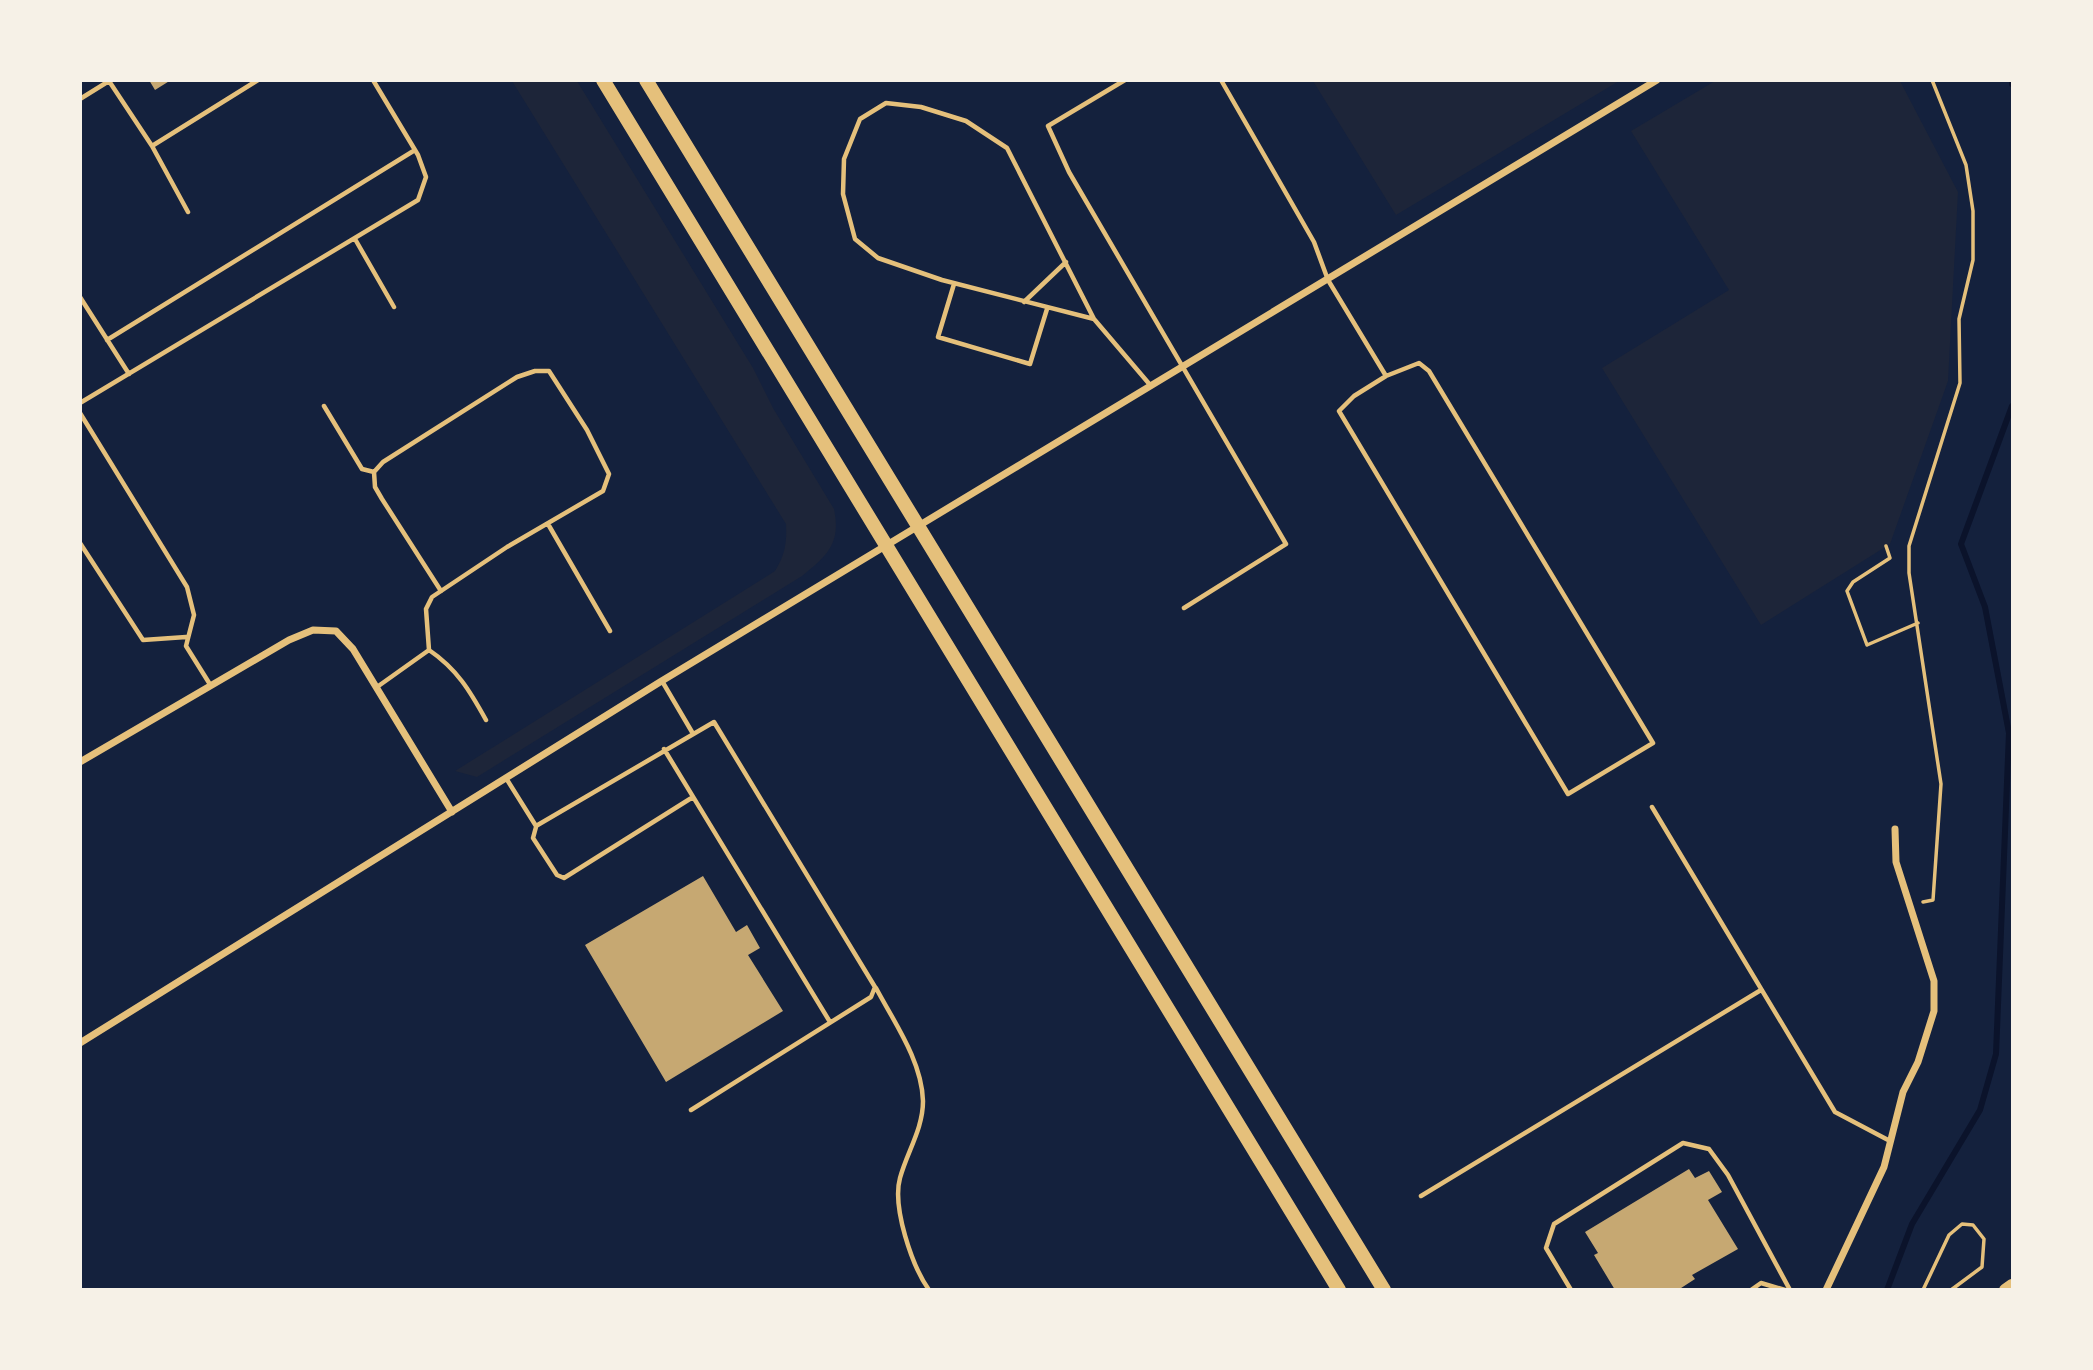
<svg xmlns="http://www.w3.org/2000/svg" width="2093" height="1370" viewBox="0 0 2093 1370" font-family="Lato,sans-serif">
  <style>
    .green { fill: #1d2539 }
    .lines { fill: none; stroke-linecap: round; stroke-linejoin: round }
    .stream { stroke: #0b132b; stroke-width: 6 }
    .building { fill: #c6a872 }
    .path { stroke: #e5c07b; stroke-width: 3.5 }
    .service { stroke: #e5c07b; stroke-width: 4.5 }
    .minor { stroke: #e5c07b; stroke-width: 7 }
    .secondary { stroke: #e5c07b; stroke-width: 12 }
    .primary { stroke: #e5c07b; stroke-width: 14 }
  </style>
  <rect width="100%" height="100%" fill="#14213d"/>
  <path class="green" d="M512,81H577L753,368L773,408L834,509C841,543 828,555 802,576L477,777L455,771L775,571C785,555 787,543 786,524Z
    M1313,81H1619L1396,215Z
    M1715,81H1900L1958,192L1948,381L1890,544L1761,625L1602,368L1729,290L1631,131Z"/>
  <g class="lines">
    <path class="stream" d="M2012,80V84
      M1887,1290L1912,1224L1980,1110L1996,1054L2009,733L1985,607L1961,544L2012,406"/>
  </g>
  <path class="building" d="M149,80H171L155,90Z
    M703,876L736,932L747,925L760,948L748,955L783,1011L666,1082L585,945Z
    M1689,1169L1695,1178L1709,1171L1722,1192L1708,1200L1738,1249L1692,1275L1695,1279L1678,1290H1615L1594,1255L1598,1253L1585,1232Z"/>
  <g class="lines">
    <path class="path" d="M1886,546L1890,558L1853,582L1847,591L1867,645L1918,623
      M1923,902L1933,900L1941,784L1909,573V546L1960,383L1959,319L1973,260V211L1966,165L1932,80
      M1923,1290L1949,1235L1962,1224L1973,1225L1984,1239L1982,1267L1951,1290"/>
    <path class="service" d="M1125,80L1048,126L1069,172L1286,544L1184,608
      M1221,80L1314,242L1328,280L1386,376L1419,363L1429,371L1653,743L1568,794L1339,411L1354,396L1386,376
      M80,99L109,81L152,146L258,80
      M152,146L188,212
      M355,239L394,307
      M954,284L938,337L1030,364L1047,309
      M80,297L129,374
      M1024,302L1066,262
      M1094,319L1007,148L966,121L921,107L886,103L860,119L844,159L843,194L855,239L878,258L942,280L1094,319L1151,386
      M107,340L415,150
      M80,403L418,200L426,177L418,155L373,80
      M324,406L362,469L374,472
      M80,413L187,587L194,615L186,646L211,686
      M548,524L610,631
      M80,543L143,640L186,637
      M429,650C457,669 470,691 486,720
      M662,681L692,732
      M377,687L429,650L426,609L432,597L507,547L603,491L609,474L587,430L549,371H535L517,377L383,462L374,472L375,487L382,499L441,591
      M664,749L830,1022
      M506,778L536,826L714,722L875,987L871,997L691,1110
      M1652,807L1835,1112L1890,1141
      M536,827L533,838L557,875L564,878L693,797
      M876,988C894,1022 922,1061 923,1101C923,1129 907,1152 900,1178C892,1207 912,1266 929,1290
      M1421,1196L1761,990
      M1571,1290L1546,1248L1554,1224L1683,1143L1709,1149L1728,1175L1790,1290
      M1751,1290L1761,1283L1785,1290"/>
    <path class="minor" d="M80,762L289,640L313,630L336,631L353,649L452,812
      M80,1043L660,682L1657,80
      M1826,1290L1884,1167L1903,1092L1918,1062L1934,1011V981L1896,862L1895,829"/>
    <path class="secondary" d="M2005,1290L2012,1285"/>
    <path class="primary" d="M603,80L1339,1290
      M646,80L1384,1290"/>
  </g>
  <rect width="2093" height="1370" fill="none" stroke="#f6f1e7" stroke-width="164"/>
</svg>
